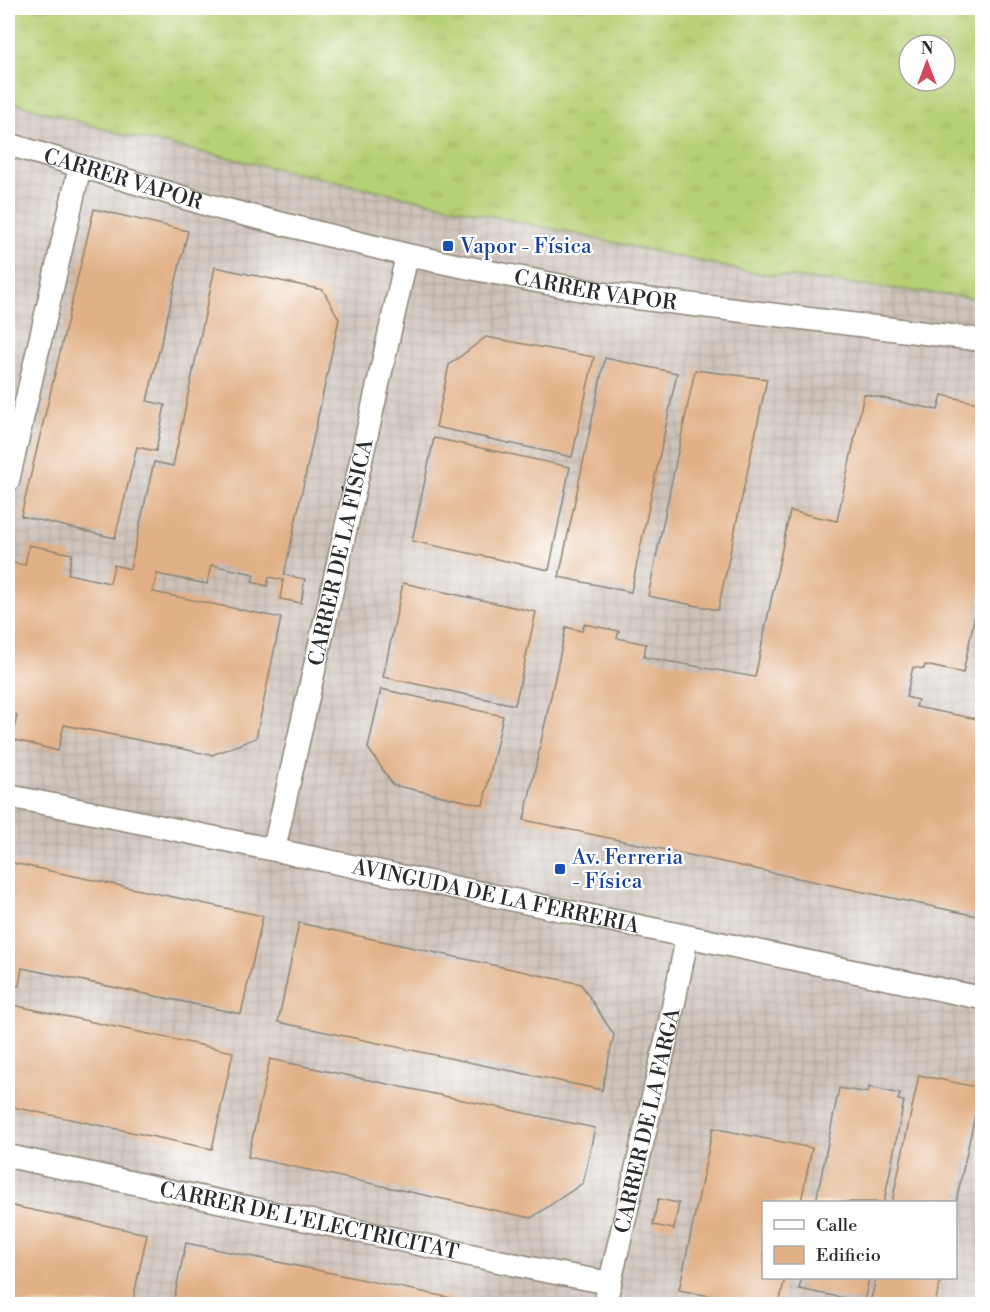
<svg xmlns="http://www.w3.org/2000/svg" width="990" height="1312" viewBox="0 0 990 1312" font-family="'Libre Bodoni',serif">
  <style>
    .industrial { fill: url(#industrial-grid); fill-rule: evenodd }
    .grass { fill: url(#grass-tufts); stroke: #707e50; stroke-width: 1.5; fill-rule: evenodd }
    .building { fill: #e2b086 }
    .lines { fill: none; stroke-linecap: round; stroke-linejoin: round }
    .street-casing { stroke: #8d8575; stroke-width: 25 }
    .street { stroke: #fff; stroke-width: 22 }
    .transit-dot { fill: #1a4fb4; stroke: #fff; stroke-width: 2 }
    .labels { text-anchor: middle; stroke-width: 4.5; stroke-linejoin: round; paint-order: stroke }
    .street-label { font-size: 21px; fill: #2b2b2b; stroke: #fff }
    .transit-label { font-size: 21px; fill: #164399; stroke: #fff; text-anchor: start }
  </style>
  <defs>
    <pattern id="industrial-grid" width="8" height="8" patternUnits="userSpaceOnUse" patternTransform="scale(1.5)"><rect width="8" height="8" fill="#cec2b9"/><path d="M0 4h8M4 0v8" fill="none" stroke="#b1a79f"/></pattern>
    <pattern id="grass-tufts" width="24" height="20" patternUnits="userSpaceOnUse" patternTransform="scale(1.5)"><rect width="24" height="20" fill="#b6d075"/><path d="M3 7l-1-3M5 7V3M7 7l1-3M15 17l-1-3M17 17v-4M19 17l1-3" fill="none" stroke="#9db365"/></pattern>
  </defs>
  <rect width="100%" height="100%" fill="#fff"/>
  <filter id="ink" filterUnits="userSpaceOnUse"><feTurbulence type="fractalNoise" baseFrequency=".0167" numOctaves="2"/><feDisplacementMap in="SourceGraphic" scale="12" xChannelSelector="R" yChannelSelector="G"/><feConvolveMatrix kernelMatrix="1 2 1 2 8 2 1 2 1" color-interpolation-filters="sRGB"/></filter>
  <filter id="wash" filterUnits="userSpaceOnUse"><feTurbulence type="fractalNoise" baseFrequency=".008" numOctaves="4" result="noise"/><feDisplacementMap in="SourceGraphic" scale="24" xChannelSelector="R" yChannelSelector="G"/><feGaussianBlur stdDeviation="1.35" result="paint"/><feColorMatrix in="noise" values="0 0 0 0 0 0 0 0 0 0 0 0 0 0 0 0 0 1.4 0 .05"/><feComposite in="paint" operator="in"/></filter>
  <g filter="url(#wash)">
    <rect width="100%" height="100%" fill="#efdfbf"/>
    <path class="industrial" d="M8,101L124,135L748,272L982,299V1304H8ZM764,1202H956V1278H764Z"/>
    <path class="grass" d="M8,8H982V299L748,272L124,135L8,101ZM909,45H945V81H909Z"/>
    <g id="blocks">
      <path class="building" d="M94,209L188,231L147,401L165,405L156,451L137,447L115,538L21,516Z
        M215,267L323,290L339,319L284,575L305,579L301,603L280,599L283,580L269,577L267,586L252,582L254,574L211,565L207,584L157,574L153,592L281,618L256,738L212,755L64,725L58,751L12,739L17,715L8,713V562L25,565L29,545L72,554L68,574L110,583L114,565L130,569L154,462L173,466Z
        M486,337L594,357L572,457L436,427L449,365Z
        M605,358L677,373L631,592L559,577Z
        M695,370L767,379L718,610L648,596Z
        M864,394L938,410L942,395L982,404V581L963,673L925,665L924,669L913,667L906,697L918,700L916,707L982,720V917L524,820L566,627L582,631L584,624L619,631L617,638L646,644L644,657L755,677L790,511L837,521Z
        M434,438L570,467L549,570L412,541Z
        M403,583L536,612L515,705L383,677Z
        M381,689L503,716L483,805L393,785L368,748Z
        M8,862L263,916L241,1014L22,968L19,986L8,984Z
        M299,923L581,984L614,1035L602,1090L278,1022Z
        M8,1004L233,1052L212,1149L8,1106Z
        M270,1059L595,1128L583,1183L531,1218L248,1157Z
        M919,1075L981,1088L956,1202H892Z
        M869,1087L900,1094L898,1100L904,1101L884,1202H816L839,1088L868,1093Z
        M713,1128L812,1148L801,1202H764V1278H785L779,1304H751L679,1290Z
        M658,1199L679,1203L674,1229L653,1225Z
        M8,1205L147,1234L132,1304H8Z
        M186,1243L476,1303V1304H173Z
        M802,1278H869L864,1302L799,1289Z
        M876,1278H941L935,1304H870Z"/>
    </g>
  </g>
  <g filter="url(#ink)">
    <use href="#blocks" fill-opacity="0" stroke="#8d8575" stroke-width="1.5"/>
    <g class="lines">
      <g class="street-casing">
        <g id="street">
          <path id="s1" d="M8,144L215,207L407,255L480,270L604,294L982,340"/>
          <path d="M8,481L80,166"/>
          <path id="s2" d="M8,796C333,860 657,931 982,998"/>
          <path id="s3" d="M274,849L407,255"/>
          <path id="s4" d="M8,1156L540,1270L610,1283"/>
          <path id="s5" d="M605,1304L668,1032L687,938"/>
        </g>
      </g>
      <use href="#street" class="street"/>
    </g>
  </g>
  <g class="transit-dot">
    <rect x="442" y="240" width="12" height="12" rx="3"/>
    <rect x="554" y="863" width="12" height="12" rx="3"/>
  </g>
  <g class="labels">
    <g class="street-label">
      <text dy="7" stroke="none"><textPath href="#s1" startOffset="120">CARRER VAPOR</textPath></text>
      <text dy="7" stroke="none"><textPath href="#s1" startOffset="606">CARRER VAPOR</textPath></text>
      <text dy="7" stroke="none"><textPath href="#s3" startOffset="304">CARRER DE LA FÍSICA</textPath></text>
      <text dy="7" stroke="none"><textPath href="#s2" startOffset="498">AVINGUDA DE LA FERRERIA</textPath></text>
      <text dy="7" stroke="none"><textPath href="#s5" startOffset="188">CARRER DE LA FARGA</textPath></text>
      <text dy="7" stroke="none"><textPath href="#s4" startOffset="308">CARRER DE L'ELECTRICITAT</textPath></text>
    </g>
    <g class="transit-label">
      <text x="460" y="253">Vapor - Física</text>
      <text x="572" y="864">Av. Ferreria<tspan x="572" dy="24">- Física</tspan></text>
    </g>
  </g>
  <rect width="990" height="1312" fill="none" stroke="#fff" stroke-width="30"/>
  <rect x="762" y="1201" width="195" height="78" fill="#ffffff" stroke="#aaaaaa" stroke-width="1.5"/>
  <rect x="774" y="1220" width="30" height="9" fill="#ffffff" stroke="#aaaaaa" stroke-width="1.5"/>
  <text x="816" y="1231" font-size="18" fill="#2b2b2b">Calle</text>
  <rect x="774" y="1246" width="30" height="18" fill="#e2b086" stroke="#aaaaaa" stroke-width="1.5"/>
  <text x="816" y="1261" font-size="18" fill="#2b2b2b">Edificio</text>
  <g transform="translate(927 63)"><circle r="28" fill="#ffffff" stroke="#aaaaaa" stroke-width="1.5"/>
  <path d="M0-4.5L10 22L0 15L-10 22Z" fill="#d1495b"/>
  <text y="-9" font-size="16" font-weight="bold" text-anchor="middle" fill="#2b2b2b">N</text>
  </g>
</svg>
